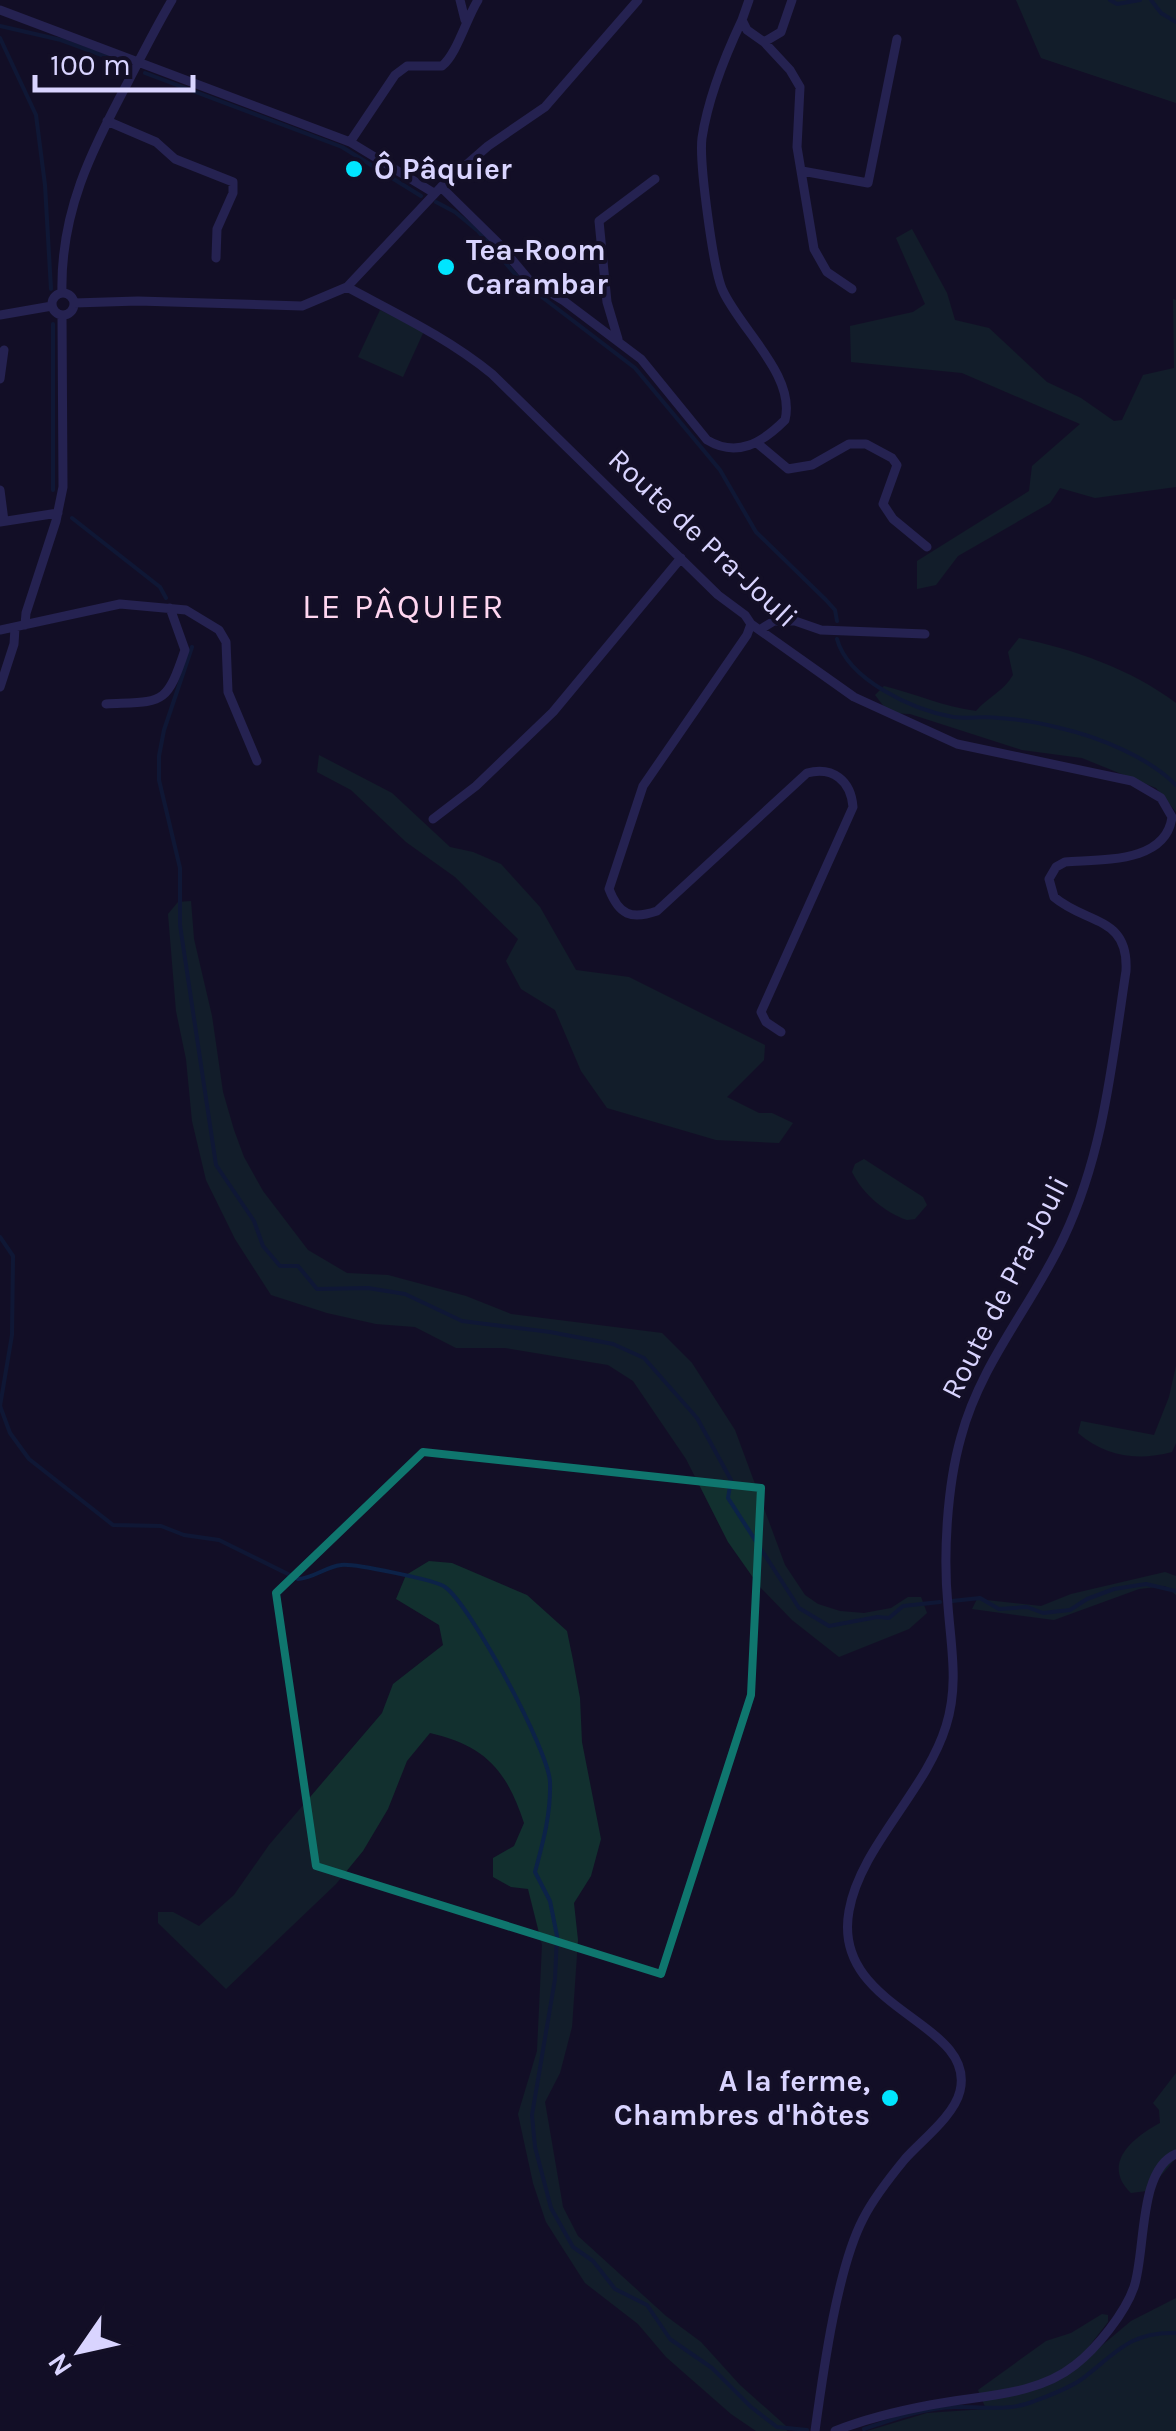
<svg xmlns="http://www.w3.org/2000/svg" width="1176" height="2431" viewBox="0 0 1176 2431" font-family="Karla,sans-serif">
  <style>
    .green { fill: #12302f }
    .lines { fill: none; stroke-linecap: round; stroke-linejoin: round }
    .stream { stroke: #0c2248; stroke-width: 4 }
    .street { stroke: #3d3a85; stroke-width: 9 }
    .marked { fill: none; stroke: #0f766e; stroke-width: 8; stroke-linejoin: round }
    .poi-dot { fill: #00e5ff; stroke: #130f26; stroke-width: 4 }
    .labels { text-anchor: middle; stroke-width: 8; stroke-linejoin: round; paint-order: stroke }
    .poi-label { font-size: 30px; font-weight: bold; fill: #d9d4ff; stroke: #130f26; text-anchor: start }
    .street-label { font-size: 30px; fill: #d9d4ff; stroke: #130f26 }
    .quarter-label { font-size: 35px; letter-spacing: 2.5px; fill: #ffd6f0; stroke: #130f26 }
  </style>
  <rect width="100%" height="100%" fill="#130f26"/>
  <path class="green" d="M1016,0H1176V103L1041,58Z
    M912,229L947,293L955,320L989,328L1047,382L1081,398L1114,421L1122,420L1143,375L1174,368L1173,299L1176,300V487L1095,498L1060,488L1050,503L958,556L936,585L917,589V561L1029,491L1032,466L1080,424L962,373L851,362L850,326L913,312L925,304L896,238Z
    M380,310L424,331L403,377L358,357Z
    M1019,638C1073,649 1131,669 1176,703V812L1156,788L1082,758L1022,750L910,714L889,713L875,695L884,686C916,694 944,707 976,711C988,697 1004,691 1013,675L1008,652Z
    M319,755L392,793L450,847L473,852L501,864L540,907L576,970L629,977L765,1045L764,1060L727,1097L759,1113H772L793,1123L779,1143L716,1140L607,1108L581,1071L555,1010L521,989L506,961L518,939L455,877L406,842L351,790L317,772Z
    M191,901L194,939L212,1016L223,1092L234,1130L244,1157L263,1191L308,1250L347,1273L388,1275L466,1296L511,1314L662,1333L692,1363L735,1430L785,1565L805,1595L818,1604L840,1611L864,1613L891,1608L908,1597H921L927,1613L909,1629L839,1657L792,1620L759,1586L728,1542L686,1459L633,1381L608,1365L505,1348H456L415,1327L376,1324L327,1313L271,1295L235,1239L206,1180L192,1121L186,1059L176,1011L168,914L178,902Z
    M864,1159L923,1197L927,1205L915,1219L907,1220C884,1212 863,1194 852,1172L855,1164Z
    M1176,1366V1443L1172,1452C1137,1461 1106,1457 1078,1433L1081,1421L1154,1435L1169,1397Z
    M429,1561L452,1563L527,1595L567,1631L573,1660L580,1698L582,1742L601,1839L591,1876L574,1903L578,1940L572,2027L560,2073L545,2102L563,2207L578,2236L666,2316L701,2342L740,2385L786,2426L787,2431H756L731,2414L666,2357L638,2324L585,2283L546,2222L533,2183L518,2114L537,2051L542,1945L528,1889L511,1887L493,1877V1858L514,1846L524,1823C506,1769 485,1746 430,1733L407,1761L388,1809L363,1851L336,1884L226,1989L158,1923V1912H173L199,1926L234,1895L269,1845L382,1713L393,1684L443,1645L439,1625L396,1599L406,1575Z
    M1165,1572L1176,1576V1595L1165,1586L1139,1589L1054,1620L972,1609L977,1599L1041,1606L1071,1594Z
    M1176,2073V2158L1159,2178L1154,2190L1131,2193C1101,2164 1132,2138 1160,2123L1159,2110L1153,2103Z
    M1176,2298V2431H867L927,2413L986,2409L978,2390L1046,2341L1071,2333L1102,2314L1108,2315V2322L1090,2345L1093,2353L1131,2321Z"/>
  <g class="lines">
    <path class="stream" d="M1110,0L1117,4L1140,0
      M1151,0L1161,13L1176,22
      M0,26L61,40L129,65
      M0,38L36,115L45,185L51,289
      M145,73L342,147L421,196
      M436,202L455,212L478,231L521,281L635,368L720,470L756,532L826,600L835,610L837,621
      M53,490V324
      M72,518L160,587L166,598
      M837,639C848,680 913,710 953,717C968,719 984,716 999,718C1019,719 1041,723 1060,728C1099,737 1148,757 1176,785
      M192,647L164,730L159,756V780L180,868V925L216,1165L254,1221L263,1246L280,1266H298L317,1289L368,1288L405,1294L462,1321L550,1332L613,1344L644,1358L697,1418L731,1480L728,1498L799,1608L829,1626L877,1617L889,1618L903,1606L940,1602
      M0,1237L13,1256L12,1335L0,1406L10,1433L29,1459L113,1525L161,1526L184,1535L219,1540L298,1579C314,1578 325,1567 341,1565C352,1563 436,1580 445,1587C470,1604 549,1751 550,1782C551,1814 543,1842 535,1872L550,1901L557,1936L555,1979L532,2115L535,2147L551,2208L573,2247L593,2261L615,2289L647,2305L670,2339L712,2368L751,2407L777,2427L807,2430
      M952,1601L980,1598L999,1609L1027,1607L1043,1613L1070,1610L1087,1599L1114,1589L1146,1584L1176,1591
      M864,2429C894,2419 923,2408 955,2407C982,2406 1005,2412 1032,2402C1048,2396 1068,2389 1082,2379C1115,2354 1130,2331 1176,2333"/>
    <path class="street" d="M460,0L465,20
      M749,0L742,20L747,30L764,42L781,32L792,0
      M0,10L350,142L434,193
      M764,42L790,70L800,87L797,147L814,249L827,272L852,289
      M107,121L156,142L175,159L233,182V193L217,229L216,258
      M350,142L395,75L407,66H442C457,54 466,19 478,0
      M802,171L868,183L897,39
      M441,187L498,243L529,280L564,301L641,359L707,440C737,458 762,443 785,420C796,376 741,330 723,291C713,270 699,161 702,138C708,98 725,56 742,20
      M347,287C397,314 448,338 492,374L718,595L745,615L751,624L854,697L957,744L1132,781L1161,798L1172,817C1166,864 1100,859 1065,862L1056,867L1049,879L1054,897C1087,925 1129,916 1126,971C1112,1062 1104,1152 1064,1237C1032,1306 981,1362 961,1437C947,1486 943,1556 948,1606C951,1647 959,1685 946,1726C926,1791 860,1847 849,1911C831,2010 977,2021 960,2091C954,2116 922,2140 905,2159C891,2176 873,2199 863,2219C837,2269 823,2373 815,2431
      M52 304a11 11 0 1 1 22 0a11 11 0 1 1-22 0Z
      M62,293C60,213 91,151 128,82C142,55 156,27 172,0
      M74,303L138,301L302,306L347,287L441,187L488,146L545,107L638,0
      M0,315L52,306
      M618,339L607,302L599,221L655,179
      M0,379L4,350
      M757,443L788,469L812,465L849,444H866L892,458L897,465L883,504L893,519L927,547
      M0,490L4,521
      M0,522L58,513
      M751,624L747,635L643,786L609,889C619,915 631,920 657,911L807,773C833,766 851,781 853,807L761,1012L766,1022L781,1032
      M25,625L26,613L56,521L63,487L62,315
      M761,629L774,621H795L821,630L925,634
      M0,630L120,604L186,610L219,630L226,642L228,692L257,761
      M0,687L14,644L15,628
      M106,704C163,701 166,707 185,650L170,608
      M433,819L476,786L553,712L681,558
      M835,2431C865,2419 898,2411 930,2405C978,2395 1035,2397 1075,2365C1097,2348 1125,2313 1134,2287C1146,2251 1138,2170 1176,2154"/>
  </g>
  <path d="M0 0H1176V2431H0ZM423,1452L761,1488L751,1695L661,1974L316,1866L276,1593Z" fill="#130f26" fill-opacity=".55" fill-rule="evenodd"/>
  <path class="marked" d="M423,1452L761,1488L751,1695L661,1974L316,1866L276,1593Z"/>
  <g class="poi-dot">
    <circle cx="354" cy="169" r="10"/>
    <circle cx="446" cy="267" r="10"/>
    <circle cx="890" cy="2098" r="10"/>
  </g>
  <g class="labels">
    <g class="poi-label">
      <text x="374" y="179">Ô Pâquier</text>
      <text x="466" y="260">Tea-Room<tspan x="466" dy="34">Carambar</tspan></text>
      <text x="870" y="2091" text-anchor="end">A la ferme,<tspan x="870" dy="34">Chambres d'hôtes</tspan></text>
    </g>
    <g class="street-label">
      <text transform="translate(703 538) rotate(43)" y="10">Route de Pra-Jouli</text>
      <text transform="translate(1005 1287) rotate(-63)" y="10">Route de Pra-Jouli</text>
    </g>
    <g class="quarter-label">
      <text x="404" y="618">LE PÂQUIER</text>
    </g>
  </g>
  <g transform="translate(80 2351) rotate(236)" stroke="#130f26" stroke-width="8" paint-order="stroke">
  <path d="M0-8L18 38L0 25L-18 38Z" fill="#d9d4ff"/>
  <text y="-15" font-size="28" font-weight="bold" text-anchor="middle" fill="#d9d4ff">N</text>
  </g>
  <path d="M35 75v15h158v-15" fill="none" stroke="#d9d4ff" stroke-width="5"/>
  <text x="50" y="75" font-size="30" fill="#d9d4ff" stroke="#130f26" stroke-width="8" paint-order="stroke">100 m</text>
</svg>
